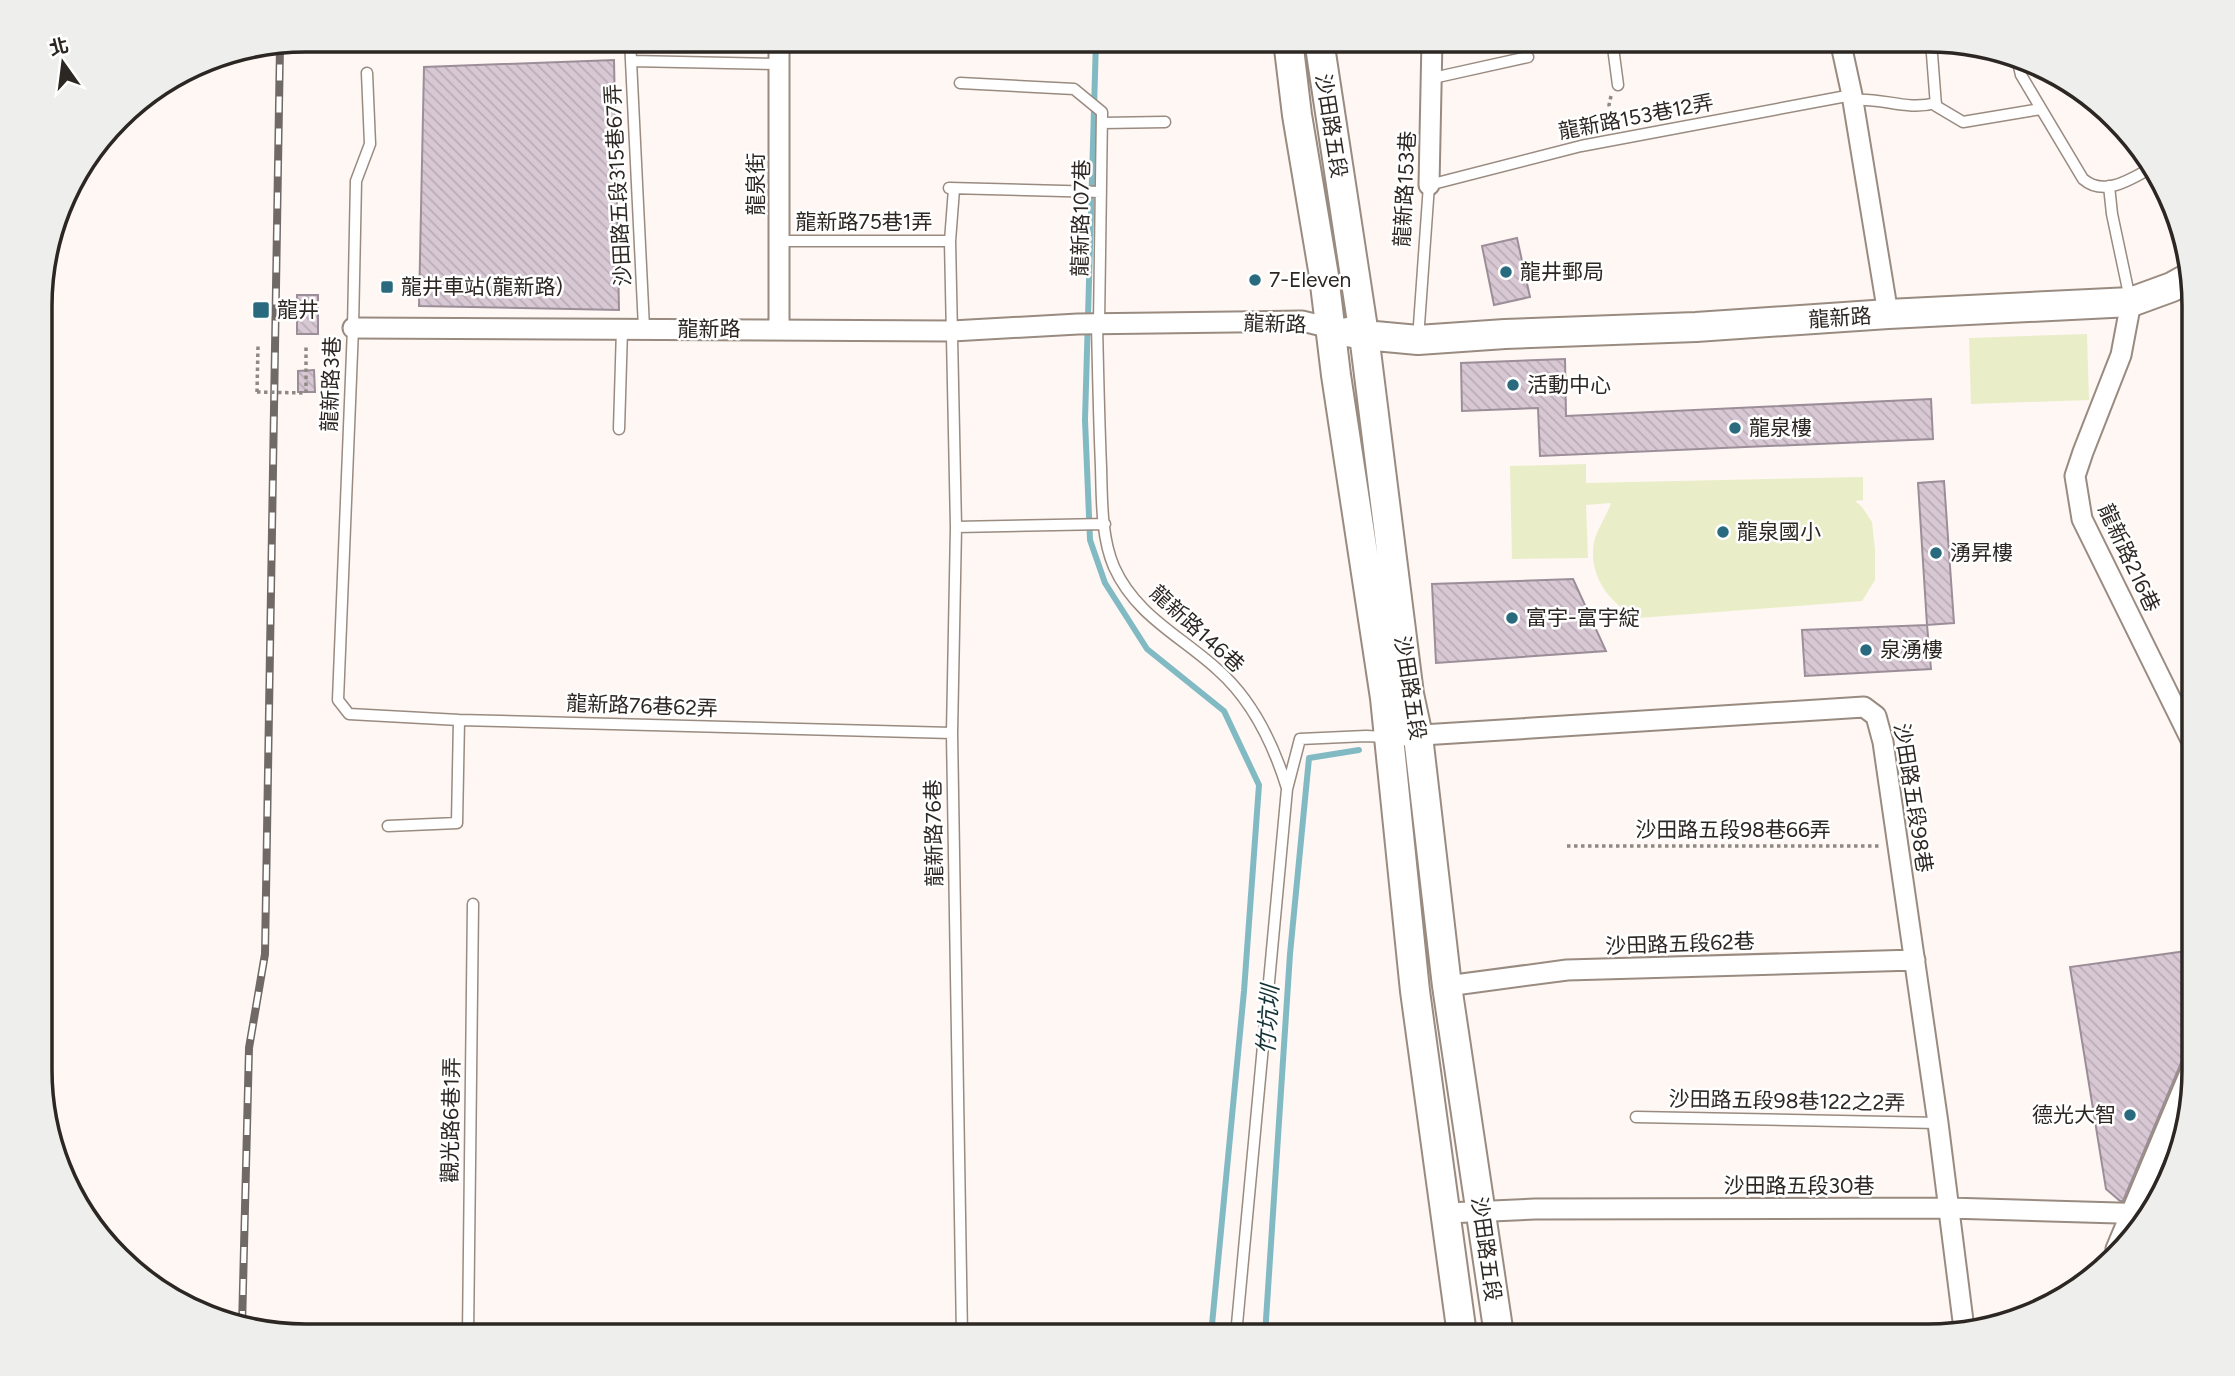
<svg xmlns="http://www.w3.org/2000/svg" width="2235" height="1376" viewBox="0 0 2235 1376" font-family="Figtree,'Noto Sans TC',sans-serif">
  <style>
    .grass { fill: #e9eec8 }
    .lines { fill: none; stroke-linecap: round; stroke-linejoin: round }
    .stream { stroke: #82bac3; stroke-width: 6 }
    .building { fill: url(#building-back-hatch); stroke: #9c8e99; stroke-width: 2 }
    .lane-casing { stroke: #998b80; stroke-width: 13 }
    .street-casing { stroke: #998b80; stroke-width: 23 }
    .secondary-casing { stroke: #998b80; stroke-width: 32 }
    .path { stroke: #8f8984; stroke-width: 3.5; stroke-dasharray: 3.5 3.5; stroke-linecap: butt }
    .lane { stroke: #fff; stroke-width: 10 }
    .street { stroke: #fff; stroke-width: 19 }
    .secondary { stroke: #fff; stroke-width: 28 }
    .rail-casing { stroke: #706a66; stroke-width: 8 }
    .rail { stroke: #fff; stroke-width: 5; stroke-dasharray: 16; stroke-linecap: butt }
    .path-bridge { stroke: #8f8984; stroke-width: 3.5; stroke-dasharray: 3.5 3.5; stroke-linecap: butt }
    .poi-dot { fill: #296a7e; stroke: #fff; stroke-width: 2.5 }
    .labels { text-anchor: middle; stroke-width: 5; stroke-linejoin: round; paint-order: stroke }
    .street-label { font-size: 21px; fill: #2c2722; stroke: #fff }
    .poi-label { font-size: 21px; fill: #2c2722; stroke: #fff; text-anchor: start }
    .water-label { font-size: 23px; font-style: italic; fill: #143136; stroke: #fff }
    .rim { fill: none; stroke: #2c2722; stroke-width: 3.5 }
  </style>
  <defs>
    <pattern id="building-back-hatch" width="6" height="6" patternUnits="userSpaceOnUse" patternTransform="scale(1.75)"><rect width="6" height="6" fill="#d8c8d4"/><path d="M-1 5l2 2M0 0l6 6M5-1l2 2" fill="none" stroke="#baacb6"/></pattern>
  </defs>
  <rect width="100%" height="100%" fill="#fef7f3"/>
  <path class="grass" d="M2087,334L2089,400L1971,404L1969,338Z
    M1586,464V483L1863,477V500L1855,501L1862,507L1872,522L1875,550V580L1862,601L1638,618C1608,603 1586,573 1595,538C1599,526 1607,515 1611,503L1586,505L1588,558L1512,559L1510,466Z"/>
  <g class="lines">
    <path class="stream" d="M1096,40L1085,420L1090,540L1105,583L1147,649L1224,711L1259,785L1244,991L1211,1335
      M1265,1335L1290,954L1309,758L1359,750"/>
  </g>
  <path class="building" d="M614,60L619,310L419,306L424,67Z
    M1517,238L1530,297L1494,305L1482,246Z
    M297,295H318V334H297Z
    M1565,359L1566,416L1931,399L1933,439L1540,456L1538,408L1462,411L1461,363Z
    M314,370L315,392H298V371Z
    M1944,481L1954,623L1927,625L1918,483Z
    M1573,579L1606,651L1436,663L1432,584Z
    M1927,625L1931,669L1805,676L1802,630Z
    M2194,950V1026L2189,1052L2183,1058L2123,1201H2120L2106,1189L2070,967Z"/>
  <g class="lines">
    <g class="lane-casing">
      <path id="lane" d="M630,40L644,328
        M1612,40L1618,85
        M1931,41L1936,106L1963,122L2041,109
        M2017,58L2021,75L2083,179C2105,198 2132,178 2153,167
        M631,61L779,64
        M367,73L370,144L356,181L353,328L338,700L349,714L459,720L952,733
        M1433,78L1528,57
        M960,83L1074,89L1102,112L1099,324
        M1853,100C1882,97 1906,111 1936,103
        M1102,123L1165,122
        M2109,186L2112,214L2130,299
        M949,188L1101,192
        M954,189L950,241L956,527L952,733L962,1336
        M778,241H950
        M1097,324C1098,372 1099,420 1101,467C1102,499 1101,537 1114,567C1136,616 1181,636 1218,670C1252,700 1274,746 1287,788
        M1418,339L1429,185L1581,146L1852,95
        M619,429L622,329
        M956,527L1105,524
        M388,826L457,823L459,720
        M1636,1117L1938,1123
        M1236,1335L1287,789L1300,739L1366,736L1385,737
        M468,1336L473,904"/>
    </g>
    <g class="street-casing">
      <path id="street" d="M1840,40L1852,95L1888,314
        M1429,185L1432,40
        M2131,302L2121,355L2083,452L2075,476L2082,519L2194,746
        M353,328L952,331L1078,324L1302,321L1331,328
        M779,329V40
        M1406,736L1864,707L1876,716L1883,742L1938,1123L1964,1329
        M1447,986L1567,970L1915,960
        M1447,1213L1535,1209L1949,1208L2152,1214
        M2116,1249L2194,1063"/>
    </g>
    <g class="secondary-casing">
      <path id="secondary" d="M1288,40L1297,115L1324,276L1336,375L1385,698L1415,991L1462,1335
        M1319,40L1364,335L1409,694L1418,736L1447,986L1499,1335
        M1347,332L1364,335L1418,340L1505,334L1696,327L1888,314L2131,302L2172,287L2190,277"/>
    </g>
    <path class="path" d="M1611,96L1609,105L1614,126
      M257,392L258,346
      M306,393V346
      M1567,846H1880"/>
    <use href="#lane" class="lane"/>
    <use href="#street" class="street"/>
    <use href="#secondary" class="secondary"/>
    <g class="rail-casing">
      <path id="rail" d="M242,1327L249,1048L265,954L280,45"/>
    </g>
    <use href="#rail" class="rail"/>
    <path class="path-bridge" d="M257,392L306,393"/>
  </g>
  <g class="poi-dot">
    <circle cx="1506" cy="272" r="7"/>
    <circle cx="1255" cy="280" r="7"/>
    <rect x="380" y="280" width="14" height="14" rx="3.5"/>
    <rect x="252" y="301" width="18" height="18" rx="3.5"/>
    <circle cx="1513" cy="385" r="7"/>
    <circle cx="1735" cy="428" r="7"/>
    <circle cx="1723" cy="532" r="7"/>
    <circle cx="1936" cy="553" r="7"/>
    <circle cx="1512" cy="618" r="7"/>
    <circle cx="1866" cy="650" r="7"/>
    <circle cx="2130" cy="1115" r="7"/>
  </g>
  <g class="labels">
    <g class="street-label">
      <text transform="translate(1636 117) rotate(-11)" y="7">龍新路153巷12弄</text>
      <text transform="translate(1331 126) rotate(81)" y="7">沙田路五段</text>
      <text transform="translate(756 184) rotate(-90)" y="7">龍泉街</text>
      <text transform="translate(618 185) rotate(-93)" y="7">沙田路五段315巷67弄</text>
      <text transform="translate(1405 189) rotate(-87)" y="7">龍新路153巷</text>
      <text transform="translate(1081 218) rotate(-89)" y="7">龍新路107巷</text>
      <text x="864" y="229">龍新路75巷1弄</text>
      <text transform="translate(1840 318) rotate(-4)" y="7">龍新路</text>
      <text transform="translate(1275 324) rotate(2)" y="7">龍新路</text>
      <text x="709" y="336">龍新路</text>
      <text transform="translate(331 384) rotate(-88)" y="7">龍新路3巷</text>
      <text transform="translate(2129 558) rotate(65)" y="7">龍新路216巷</text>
      <text transform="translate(1197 629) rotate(42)" y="7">龍新路146巷</text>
      <text transform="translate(1410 688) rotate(81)" y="7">沙田路五段</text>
      <text transform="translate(642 706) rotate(2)" y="7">龍新路76巷62弄</text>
      <text transform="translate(1913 798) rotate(81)" y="7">沙田路五段98巷</text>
      <text x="1733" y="837">沙田路五段98巷66弄</text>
      <text transform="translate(934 833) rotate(-91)" y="7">龍新路76巷</text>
      <text transform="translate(1680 944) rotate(-2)" y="7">沙田路五段62巷</text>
      <text transform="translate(1787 1101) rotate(1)" y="7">沙田路五段98巷122之2弄</text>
      <text transform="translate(451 1120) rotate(-89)" y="7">觀光路6巷1弄</text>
      <text x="1799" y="1193">沙田路五段30巷</text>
      <text transform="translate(1486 1249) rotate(82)" y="7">沙田路五段</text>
    </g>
    <g class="poi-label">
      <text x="1520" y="279">龍井郵局</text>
      <text x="1269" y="287">7-Eleven</text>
      <text x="401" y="294">龍井車站(龍新路)</text>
      <text x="277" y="317">龍井</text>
      <text x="1527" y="392">活動中心</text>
      <text x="1749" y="435">龍泉樓</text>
      <text x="1737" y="539">龍泉國小</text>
      <text x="1950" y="560">湧昇樓</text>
      <text x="1526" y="625">富宇-富宇綻</text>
      <text x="1880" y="657">泉湧樓</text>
      <text x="2116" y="1122" text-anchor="end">德光大智</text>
    </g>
    <g class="water-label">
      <text transform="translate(1268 1020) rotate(-86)" y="8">竹坑圳</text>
    </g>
  </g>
  <path d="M0 0H2235V1376H0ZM306 52H1928A254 254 0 0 1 2182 306V1070A254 254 0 0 1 1928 1324H306A254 254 0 0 1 52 1070V306A254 254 0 0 1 306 52Z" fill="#eeeeed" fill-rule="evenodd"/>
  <path class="rim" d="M306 52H1928A254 254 0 0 1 2182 306V1070A254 254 0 0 1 1928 1324H306A254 254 0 0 1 52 1070V306A254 254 0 0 1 306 52Z"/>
  <g transform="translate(63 63) rotate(346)" stroke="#ffffff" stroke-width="5" paint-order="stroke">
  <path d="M0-5L12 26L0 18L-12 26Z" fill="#2c2722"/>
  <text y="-10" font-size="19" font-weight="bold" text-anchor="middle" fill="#2c2722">北</text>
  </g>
</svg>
